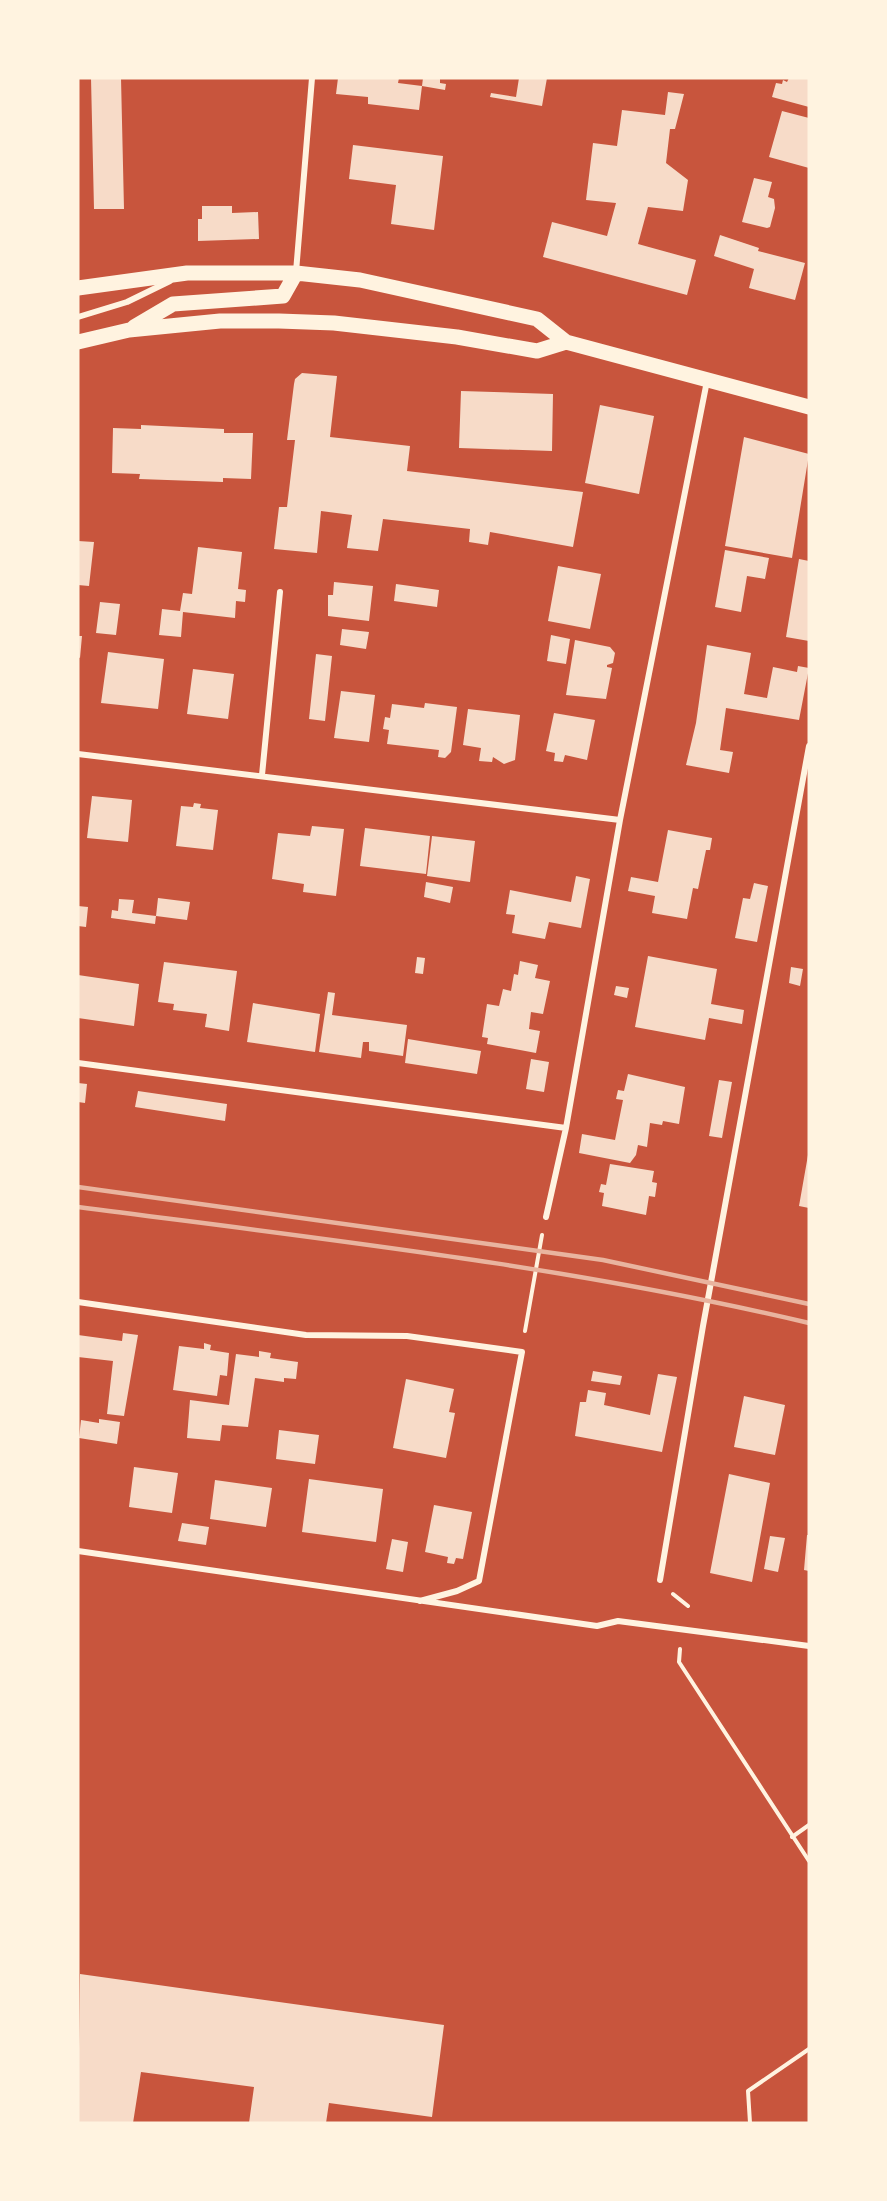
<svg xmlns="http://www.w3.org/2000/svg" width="887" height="2201" viewBox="0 0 887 2201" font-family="Helvetica,sans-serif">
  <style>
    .building { fill: #f7dbc8 }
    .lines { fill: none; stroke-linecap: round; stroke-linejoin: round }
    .path { stroke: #fff3e0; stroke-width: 4 }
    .minor { stroke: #fff3e0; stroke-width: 6 }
    .primary { stroke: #fff3e0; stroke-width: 15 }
    .rail { stroke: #e9b49f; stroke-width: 4.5 }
  </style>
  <rect width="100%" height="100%" fill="#c8553d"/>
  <path class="building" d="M91,78H121L124,209H94Z
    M338,78H399L398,83L422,86L423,78H440V83L446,84L445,90L422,86L419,110L368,104V97L336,94Z
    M519,78H547L542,106L490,97L491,93L516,97Z
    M789,78H809V107L772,97L776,83L782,84L783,80L787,82Z
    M668,92L684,94L675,129H670L666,163L688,180L683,211L648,207L638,244L696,260L687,295L543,257L552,222L607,236L616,203L586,200L593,143L617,146L622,110L665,115Z
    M782,111L809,118V168L769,157Z
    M353,145L443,156L434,230L391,224L396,185L349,179Z
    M754,178L772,182L768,197L774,199L775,208L770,227L767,228L742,222Z
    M202,206H232V213L258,212L259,239L198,241V219H202Z
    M720,235L759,248L758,251L805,263L795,300L749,288L754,269L714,256Z
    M302,373L337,376L330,437L410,446L407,471L583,492L573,547L490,532L488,545L469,542L470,529L383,519L378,551L347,548L352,515L321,511L317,553L274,549L279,507H287L295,440H287L294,384L295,379Z
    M461,391L553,394L552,451L459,448Z
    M600,405L654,416L639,494L585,483Z
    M141,425L224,429V433H253L251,479L223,478V482L139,479L140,474L112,473L113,428L141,429Z
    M744,437L809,454L792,558L725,546Z
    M78,541L94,542L89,586L78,585Z
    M198,547L242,552L238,589L246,590L245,602L236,601L235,618L183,612L181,637L159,635L162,609L180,611L183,593L192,594Z
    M725,550L769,558L765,579L747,576L741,612L715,607Z
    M799,559L809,561V641L786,637Z
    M558,566L601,574L590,629L548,621Z
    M334,582L373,586L369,621L328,616V595H333Z
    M396,584L439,590L437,607L394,601Z
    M100,602L120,604L116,635L96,633Z
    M342,629L369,632L366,649L340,645Z
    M551,635L570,639L566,664L547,661Z
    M78,636H82L80,658L78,657Z
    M575,640L610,647L615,653L613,663L607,665V667L612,668L606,699L566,695Z
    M707,645L751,653L744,694L767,698L773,667L797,672L798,666L809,668L799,720L726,708L720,750L733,752L729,773L686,765L696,723Z
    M108,652L164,659L158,709L101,703Z
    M316,654L332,656L325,721L309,719Z
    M193,669L234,674L228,719L187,714Z
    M341,691L375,695L369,742L334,738Z
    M425,703L457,707L451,752L445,758L438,757L439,750L387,744L389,730L383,729L385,717L390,718L392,704L424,708Z
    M468,709L520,715L515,760L504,764L493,757L492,762L479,761L481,748L463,745Z
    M554,713L595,720L587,760L565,755L563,762L554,761L555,753L546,751Z
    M92,796L132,800L128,842L87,838Z
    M194,803L201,804L200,808L218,810L213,850L176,846L181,806L193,807Z
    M312,826L344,829L336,896L303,892L304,884L272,879L278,833L310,836Z
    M365,828L430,836L426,874L360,866Z
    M668,830L712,838L710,850H706L698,889L693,888L687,919L652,913L655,896L628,891L631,877L658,882Z
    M432,836L475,841L470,882L427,876Z
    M576,876L590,879L581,928L549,922L545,939L512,933L515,915L506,914L510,890L571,902Z
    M426,882L453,887L450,903L424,897Z
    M754,883L768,886L757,942L735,938L743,898L750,899Z
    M158,898L190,902L187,920L156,916Z
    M119,899L134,900L132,913L156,916L155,924L111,918L112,910L118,911Z
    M78,906L88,907L86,927L78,926Z
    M648,956L717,969L711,1004L744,1010L742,1024L709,1018L705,1040L635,1027Z
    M417,957L425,958L423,974L415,973Z
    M520,961L538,965L535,978L550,981L543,1014L531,1012L529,1029L540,1031L536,1053L487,1044L488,1038L482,1037L487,1004L499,1006L503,989L511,991L514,974L518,975Z
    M164,962L237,971L229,1031L205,1027L207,1014L173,1010L174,1004L158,1002Z
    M791,967L803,969L800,986L789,983Z
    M78,975L139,984L134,1026L78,1018Z
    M616,986L629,988L627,998L614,995Z
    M328,992L335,993L332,1015L407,1025L403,1056L369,1051V1042H363L361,1058L319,1052Z
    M253,1003L320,1014L315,1052L247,1042Z
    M408,1039L481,1051L477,1074L405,1063Z
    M531,1059L549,1062L544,1092L526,1089Z
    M628,1074L685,1087L679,1124L663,1121L662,1125L650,1123L647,1147L638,1145L636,1155L630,1163L579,1153L582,1134L615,1140L623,1100L616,1099L618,1090L624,1091Z
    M719,1080L732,1082L722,1138L709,1136Z
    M78,1083L87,1084L85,1103L78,1102Z
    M138,1091L227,1104L225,1121L135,1107Z
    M808,1155H809V1208L799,1206Z
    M610,1164L654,1171L652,1182L657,1183L655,1197L649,1196L646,1215L602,1206L604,1193L599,1192L601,1184L606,1185Z
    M123,1333L138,1335L124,1416L107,1414L113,1361L78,1357V1335L122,1341Z
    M204,1343L211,1345L210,1350L229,1353L227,1376L220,1375L217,1396L173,1390L179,1346L204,1349Z
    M259,1351L271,1353L270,1358L298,1362L296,1379L284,1378V1382L255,1378L248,1427L222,1425L220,1441L187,1438L190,1400L229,1405L236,1354L259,1357Z
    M593,1371L622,1376L620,1385L591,1381Z
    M658,1374L677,1377L662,1452L575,1436L580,1402H586L588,1390L606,1393L604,1405L650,1415Z
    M406,1379L454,1389L449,1412L455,1413L446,1458L393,1448Z
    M744,1396L785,1405L775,1455L734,1447Z
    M99,1419L120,1422L117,1444L79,1438L81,1420L99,1423Z
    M279,1430L319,1435L315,1464L276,1459Z
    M134,1467L178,1473L172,1513L129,1507Z
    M729,1474L770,1483L752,1582L710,1573Z
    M309,1479L383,1489L376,1542L302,1532Z
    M215,1480L272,1488L266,1527L210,1519Z
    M434,1505L472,1512L463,1559L456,1558L454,1564L447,1563L448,1557L425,1552Z
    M182,1523L209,1527L206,1545L178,1541Z
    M807,1535H809V1571L804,1570Z
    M770,1536L785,1538L778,1572L764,1569Z
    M392,1539L408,1542L403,1572L386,1569Z
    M80,1974L444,2025L432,2117L329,2103L326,2123H249L254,2087L141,2072L133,2123H78Z"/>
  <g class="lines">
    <path class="path" d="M525,1331L542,1235
      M673,1594L688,1606
      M680,1649L679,1662L809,1861
      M792,1837L809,1825
      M750,2123L748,2091L809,2049"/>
    <path class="minor" d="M296,272L312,78
      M78,317L127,302L170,281
      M78,754L620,820
      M262,775L280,592
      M78,1063L566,1128
      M546,1217L566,1128L620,820L707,381
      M78,1302L306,1335L407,1336L522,1352L479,1581L457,1591L420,1601
      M78,1551L597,1626L618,1621L809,1646
      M660,1580L703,1326L809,746"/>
    <path class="primary" d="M78,288L187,273H296L360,280L537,319L566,342L809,407
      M134,327L173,304L283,296L296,273
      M78,342L129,330L220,321H279L334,323L457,337L537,351L566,342"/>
    <path class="rail" d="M78,1187L603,1260L809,1304
      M78,1207C323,1239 568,1266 809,1323"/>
  </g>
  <rect width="887" height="2201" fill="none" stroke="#fff3e0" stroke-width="159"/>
</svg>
